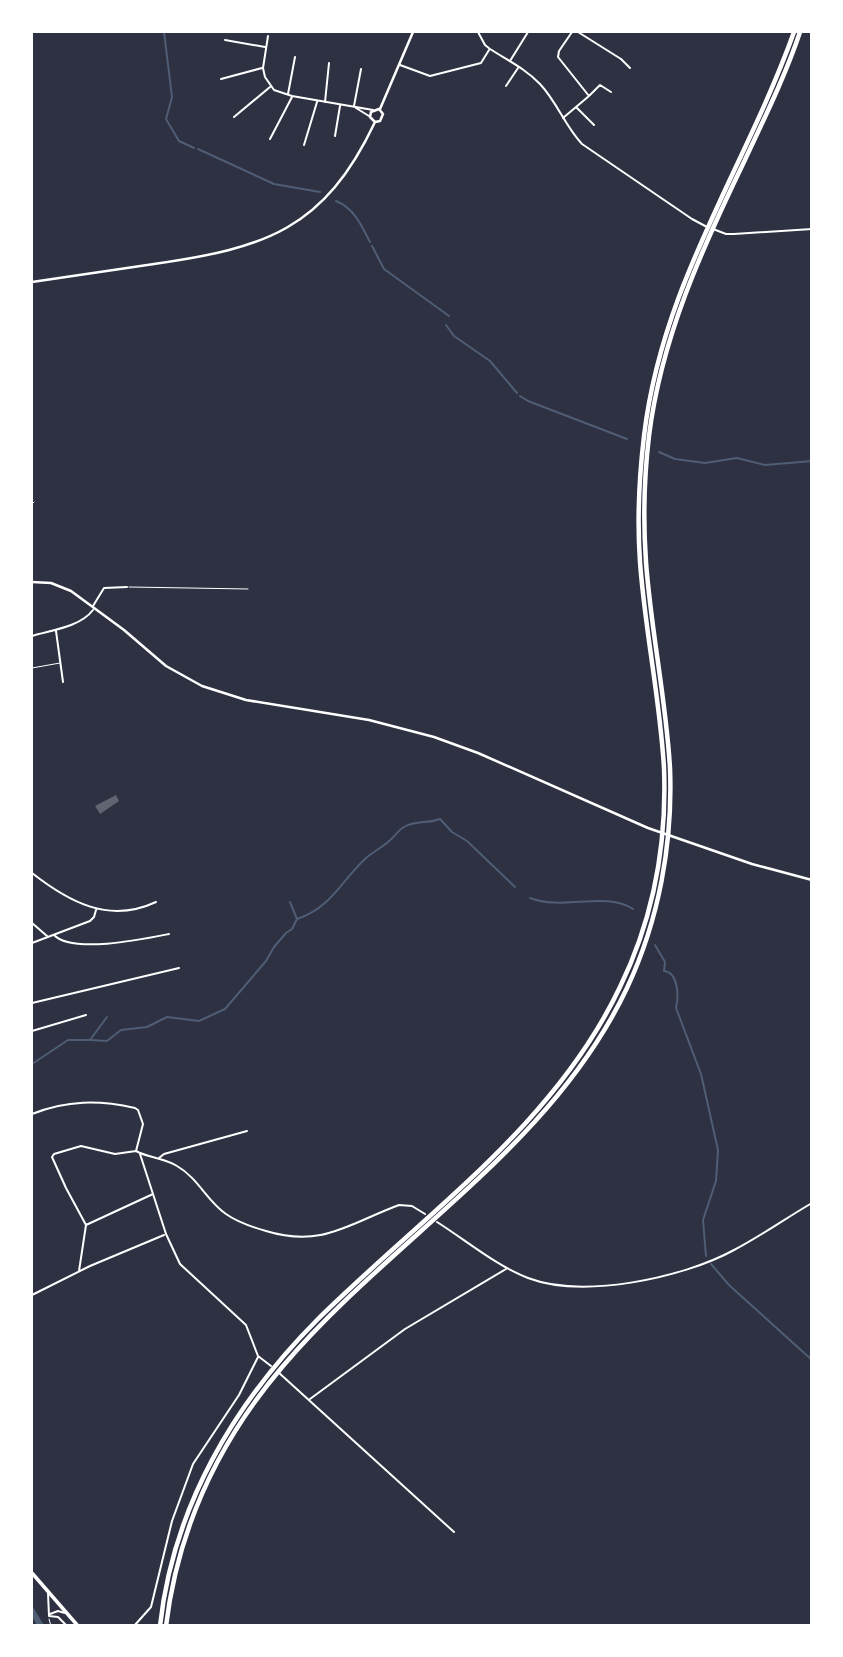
<svg xmlns="http://www.w3.org/2000/svg" width="843" height="1657" viewBox="0 0 843 1657" font-family="'DM Sans',sans-serif">
  <style>
    .lines { fill: none; stroke-linecap: round; stroke-linejoin: round }
    .stream { stroke: #4f5d75; stroke-width: 2 }
    .river { stroke: #4f5d75; stroke-width: 6 }
    .building { fill: #626471 }
    .path { stroke: #fff; stroke-width: 1 }
    .service { stroke: #fff; stroke-width: 1 }
    .minor { stroke: #fff; stroke-width: 2 }
    .tertiary { stroke: #fff; stroke-width: 2.5 }
    .secondary { stroke: #fff; stroke-width: 2.5 }
    .primary { stroke: #fff; stroke-width: 3.5 }
    .trunk { stroke: #fff; stroke-width: 4.5 }
  </style>
  <rect width="100%" height="100%" fill="#2d3142"/>
  <g class="lines">
    <path class="stream" d="M164,32L172,97L166,119L179,141L194,148
      M198,149L274,184L320,192
      M336,201C354,208 362,226 370,242
      M372,246L384,269L449,316
      M446,325L454,336L490,361L517,393
      M520,396L528,401L627,439
      M659,452L675,459L705,463L737,458L765,465L812,461
      M530,898C563,911 605,891 633,909
      M297,919C331,908 341,881 366,858C373,852 381,848 388,842C394,838 397,831 404,827C416,820 427,824 440,819L452,832L467,841L515,887
      M655,945L665,962L664,971C678,972 679,996 676,1008L701,1074L718,1150L716,1181L703,1220L706,1256
      M90,1040L107,1041L121,1030L147,1027L167,1017L199,1021L225,1009L266,961L274,947L286,933L292,929L297,919L290,902
      M32,1064L68,1040H90L107,1017
      M711,1264L729,1285L812,1360"/>
    <path class="river" d="M32,1611L41,1626"/>
  </g>
  <path class="building" d="M116,795L119,801L100,814L95,806Z"/>
  <g class="lines">
    <path class="path" d="M32,504L34,502"/>
    <path class="service" d="M129,587L248,589
      M32,668L60,663
      M49,1619L51,1626"/>
    <path class="minor" d="M478,32L485,45L490,49C507,60 526,69 540,84C557,102 565,126 582,144L692,219L707,227
      M578,32L621,59L630,68
      M638,32H639
      M268,36L263,68L265,77L274,90L292,96L373,110
      M225,40L265,47
      M510,61L528,32
      M400,65L430,76L481,63L489,50
      M221,79L262,68
      M506,86L518,68
      M288,94L295,57
      M590,95L600,85L611,92
      M325,102L329,63
      M354,106L361,69
      M356,108L369,116
      M577,108L594,125
      M234,117L270,87
      M563,118L589,96L558,57L559,51L572,32
      M335,136L340,106
      M270,139L292,97
      M304,145L317,102
      M713,229L726,234H734L812,229
      M93,606L104,588L127,587
      M56,631L63,682
      M32,636C52,630 80,627 93,610
      M32,873C69,902 109,924 156,902
      M32,923L47,936
      M54,935C72,954 144,939 169,934
      M32,943L90,921L94,917L96,910
      M32,1003L179,968
      M32,1031L86,1015
      M32,1114C67,1100 99,1100 135,1108L138,1110L143,1124L136,1151
      M136,1151C149,1158 164,1158 177,1166C198,1178 207,1201 226,1214C237,1222 252,1227 266,1231C322,1248 348,1224 399,1205L412,1206L425,1214
      M136,1151L115,1154L81,1146L54,1154L52,1157L66,1188L86,1225L153,1194
      M140,1154L166,1234L180,1264L246,1325L258,1356L271,1366
      M159,1158L164,1154L247,1131
      M437,1222C467,1241 495,1265 528,1278C583,1299 683,1278 734,1250C761,1236 786,1218 812,1203
      M79,1271L86,1225
      M32,1295L90,1266L164,1235
      M278,1372L454,1532
      M310,1399L405,1329L506,1269
      M48,1593L49,1616L58,1617L67,1626
      M50,1614L58,1611L65,1613
      M134,1626L151,1607L172,1521L193,1464L239,1395L258,1357
      M811,1626L812,1625"/>
    <path class="tertiary" d="M32,582L51,583L71,591L124,630L166,666L202,686L246,700L369,720L434,737L478,753L648,828L752,864L812,880"/>
    <path class="secondary" d="M380,109L413,32
      M375,122L370,117L371,112L379,109
      M32,282C72,276 113,270 154,264C265,248 324,230 375,122L380,121L383,114L379,109"/>
    <path class="primary" d="M32,1573L78,1626"/>
    <path class="trunk" d="M160,1626C173,1507 234,1403 318,1319C424,1214 554,1126 620,987C653,919 667,844 664,768C660,699 645,631 640,562C637,520 639,478 644,436C662,284 744,171 794,32
      M166,1626C178,1528 219,1441 283,1366C394,1236 552,1147 627,988C659,920 673,843 670,768C666,699 651,631 646,562C643,520 644,478 649,436C661,339 701,251 743,164C763,121 785,77 800,32"/>
  </g>
  <rect width="843" height="1657" fill="none" stroke="#ffffff" stroke-width="66"/>
</svg>
